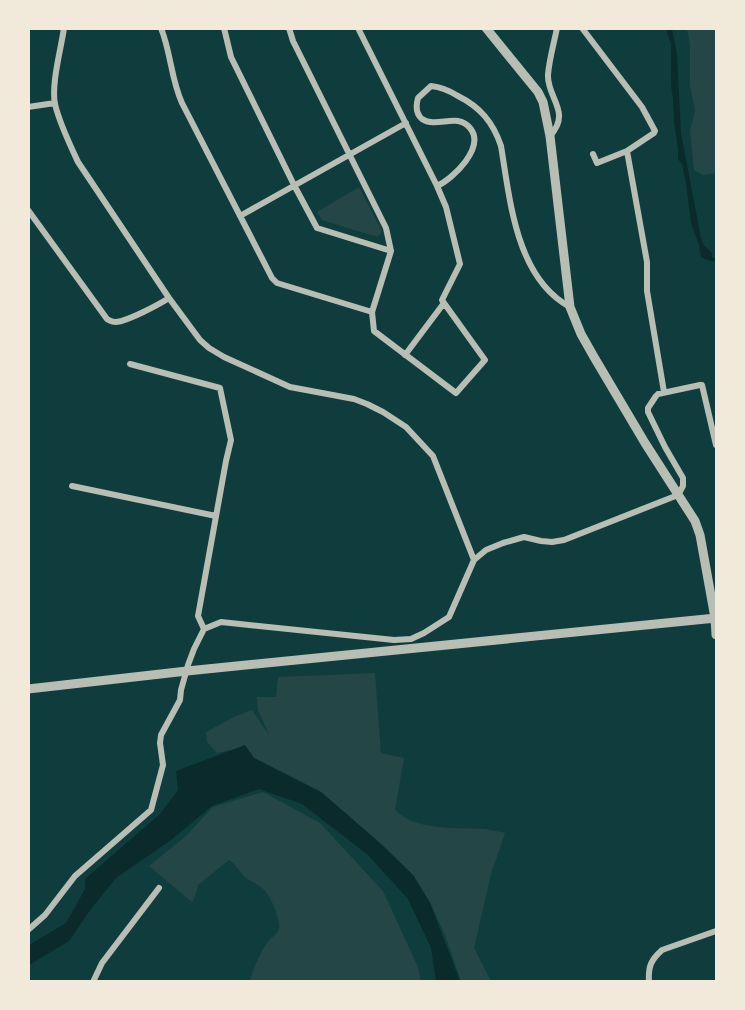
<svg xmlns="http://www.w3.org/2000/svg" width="745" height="1010" font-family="Overpass,sans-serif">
<rect width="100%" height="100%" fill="#0f3d3e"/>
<path fill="#244646" d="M 687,29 L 716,29 L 716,173 L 703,175 L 694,170 L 690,131 L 695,110 L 690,85 L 690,45 Z
M 359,187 L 381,229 L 381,233 L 377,237 L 322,220 L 317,212 Z
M 375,673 L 381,753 L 404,758 L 395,810 C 418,832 456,827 486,829 C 492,830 499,832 505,833 L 491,874 L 474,948 L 491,981 L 461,981 L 445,935 L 430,902 L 413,875 L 381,844 L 321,792 L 254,758 L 246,747 L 217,753 L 207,742 L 206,732 L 236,716 L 252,710 L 269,735 L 258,710 L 257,697 L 276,697 L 278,677 Z
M 263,792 L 320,823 L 383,891 L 417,965 L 421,981 L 250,981 C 254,968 259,954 267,943 C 270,938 277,935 279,929 C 281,919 271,897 264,890 C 259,884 251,882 245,877 C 238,871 237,865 229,860 L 198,885 L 195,897 L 192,902 L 149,866 L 186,836 L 213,807 Z"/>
<path fill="#0a2a2b" d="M 666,29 L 672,29 L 677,54 L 681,133 L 701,238 L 703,244 L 712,253 L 712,257 L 716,259 L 716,262 L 707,260 L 701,257 L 699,245 L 691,223 L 686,183 L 682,164 L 678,159 L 678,149 L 674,122 L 673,98 L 671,86 L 671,44 Z
M 245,745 L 254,758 L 321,792 L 381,844 L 413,875 L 430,903 L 460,981 L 436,981 L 431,948 L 408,899 L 368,855 L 302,804 L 259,789 L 212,806 L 171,840 L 116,878 L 91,909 L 69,941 L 29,965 L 29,945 L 66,923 L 85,889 L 85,879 L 160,814 L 178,790 L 176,771 Z"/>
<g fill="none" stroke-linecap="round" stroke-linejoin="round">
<path stroke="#b8beb3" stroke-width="6" d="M 64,28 C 61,49 51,84 55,104 C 59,122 70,145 78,162 L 169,298 L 200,340 L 209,348 L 224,357 L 290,387 L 354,399 L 367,404 L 383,412 L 406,427 L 433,456 L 474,560
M 161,28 C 171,53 171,79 182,103 L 272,278 L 277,283 L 372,312
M 224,28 L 231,57 L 294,185 L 317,228 L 391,251
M 289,28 L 293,41 L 386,228 L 391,251 L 372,312 L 374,331 L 456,393 L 485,360 L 444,303
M 358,28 L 437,186 C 453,179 486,147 470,128 C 457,112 437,129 422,119 C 415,113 416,105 418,98 L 431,86 C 441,87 450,91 458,96 C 480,107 493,122 501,146 C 510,200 516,278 570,307
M 582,28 L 642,107 L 655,131 L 654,133 L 627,151
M 28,107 L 55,103
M 550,136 C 572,112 547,98 548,75 C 549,60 554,43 557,28
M 593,154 L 597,163 L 627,151 L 647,262 L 647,291 L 664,392
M 28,210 L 107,319 C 111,321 111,322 116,322 C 128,321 158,305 169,298
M 240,216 L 406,123
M 405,355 L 444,303 L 442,300 L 460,264 L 446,207 L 437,186
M 130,364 L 220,388 L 231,440 L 226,461 L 198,616 L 204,629
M 72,486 L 216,516
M 28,930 L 45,915 L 75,876 L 151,810 L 163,765 L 160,743 L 161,735 L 180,700 L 181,690 L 188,665 L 194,649 L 204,629 L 221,622 L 394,640 L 411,639 L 424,633 L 449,617 L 474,560 L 486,550 L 503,543 L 524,537 L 541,541 L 552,542 L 564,540 L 678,495 L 683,486 L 683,478 L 665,447 L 648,412 L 648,408 L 656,396 L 658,394 L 700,385 L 702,385 L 716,445
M 93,982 L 102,963 L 159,888
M 649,982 C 648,966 651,960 662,950 L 716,931"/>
<path stroke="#b8beb3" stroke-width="9" d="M 486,28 L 538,92 L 543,102 L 550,136 L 570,307 L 581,334 L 594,357 L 645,443 L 695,521 L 700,535 L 715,618 L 716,635
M 28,689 L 187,671 L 716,618"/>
</g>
<rect width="745" height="1010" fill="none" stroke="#f1e9da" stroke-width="60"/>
</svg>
